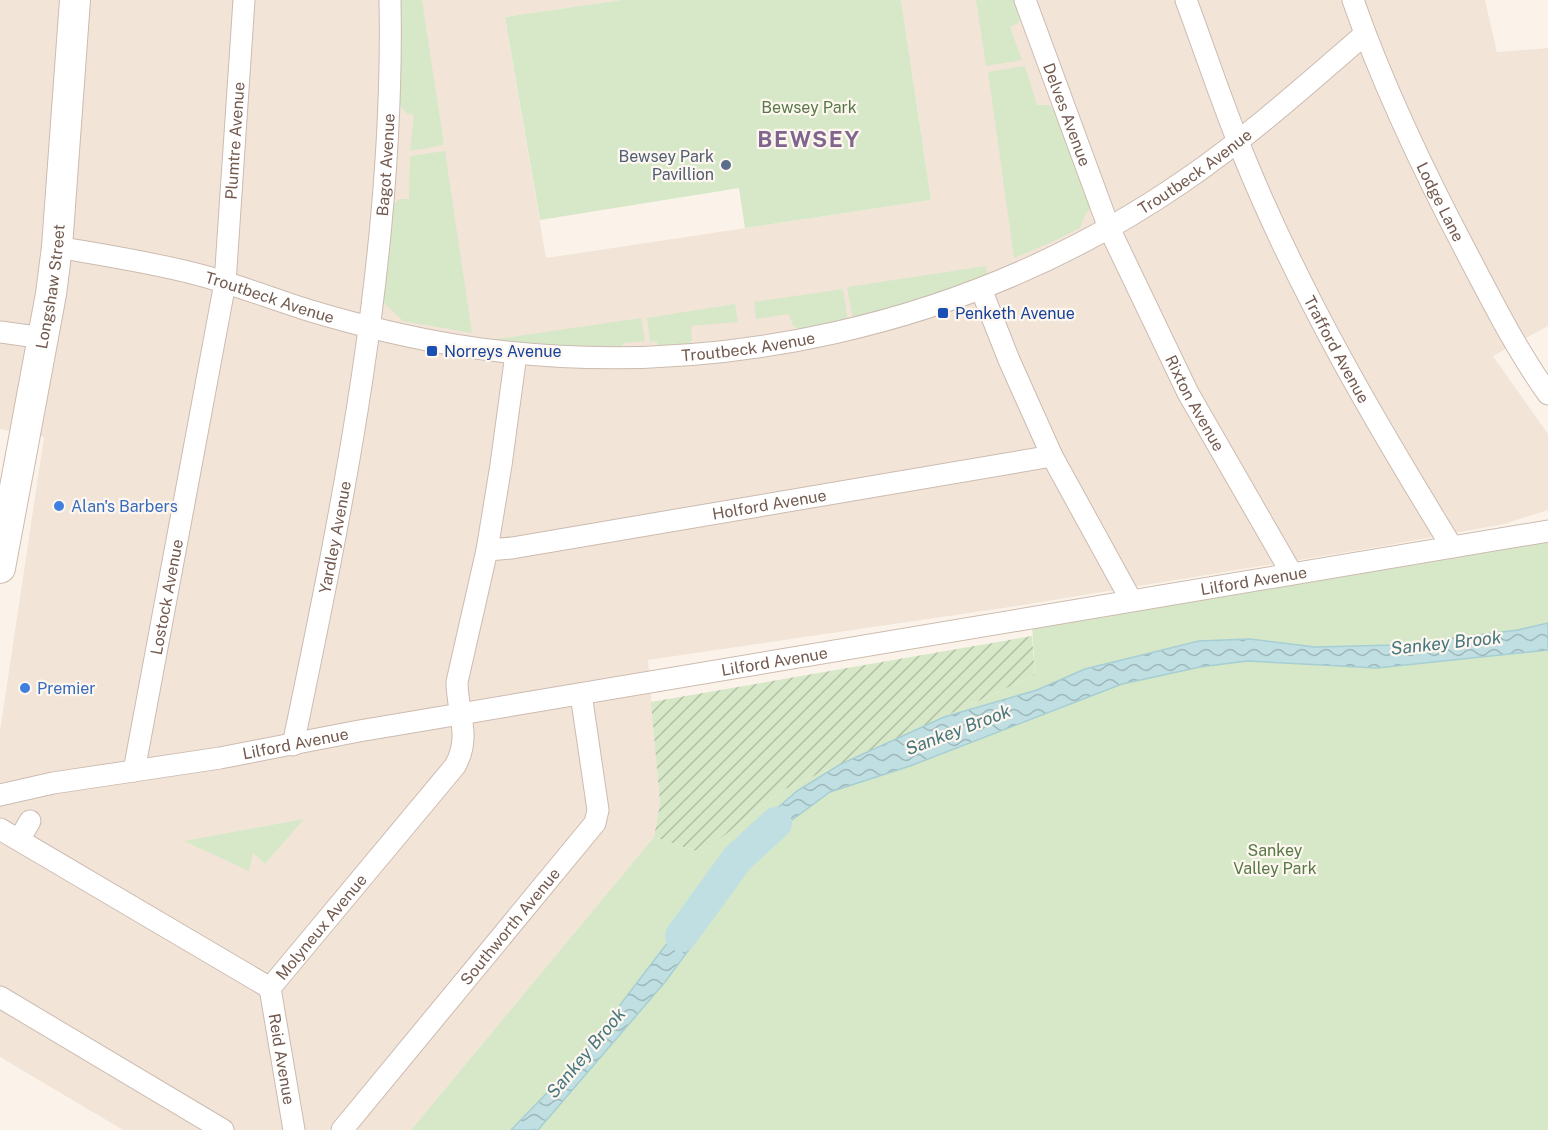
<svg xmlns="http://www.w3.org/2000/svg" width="1548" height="1130" font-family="'Public Sans',sans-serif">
<defs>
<pattern id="garden-furrows" width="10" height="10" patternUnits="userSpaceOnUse" patternTransform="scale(1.5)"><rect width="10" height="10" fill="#d6e8c8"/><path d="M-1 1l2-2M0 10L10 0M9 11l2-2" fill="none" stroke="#b2bfa5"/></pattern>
<pattern id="water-waves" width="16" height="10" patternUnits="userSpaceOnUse" patternTransform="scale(1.5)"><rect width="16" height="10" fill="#bfdfe3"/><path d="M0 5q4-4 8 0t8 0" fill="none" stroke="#a0b8ba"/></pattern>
</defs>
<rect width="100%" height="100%" fill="#fbf3e9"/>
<path fill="#f2e5d8" d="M 0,0 L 621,0 L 505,17 L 546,258 L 931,200 L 901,0 L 1485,0 L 1497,52 L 1548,48 L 1548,326 L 1493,356 L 1548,434 L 1548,510 L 1504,524 L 1384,546 L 1017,606 L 648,660 L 660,803 L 654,837 L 411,1130 L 123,1130 L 0,1057 L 0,731 L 44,437 L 0,429 Z"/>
<path fill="#d6e8c8" d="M 399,0 L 422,0 L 444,145 L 410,151 L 414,115 L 406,113 L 398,103 Z
M 621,0 L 901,0 L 931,200 L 745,228 L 739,188 L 540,220 L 505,17 Z
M 976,0 L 1019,0 L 1021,18 L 1017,24 L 1010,27 L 1022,60 L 986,66 Z
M 1025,66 L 1037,105 L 1049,105 L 1055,111 L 1094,204 L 1085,215 L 1080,228 L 1052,242 L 1014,258 L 988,72 Z
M 445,151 L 472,333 L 403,321 L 380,299 L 393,204 L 400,199 L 409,199 L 410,156 Z
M 986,266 L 987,276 L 900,308 L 853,320 L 847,287 Z
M 843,289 L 848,321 L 801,330 L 793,326 L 789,314 L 756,319 L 754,302 Z
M 735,304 L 738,322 L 691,326 L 692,340 L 689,344 L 658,348 L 657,341 L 650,342 L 647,318 Z
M 641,318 L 645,341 L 623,343 L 622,349 L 556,348 L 490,340 Z
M 1548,540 L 1548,1130 L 411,1130 L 654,837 L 702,853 L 781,791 L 1035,675 L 1032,625 Z
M 304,819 L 265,864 L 253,853 L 249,871 L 184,841 Z"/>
<path fill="url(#garden-furrows)" d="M 1032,636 L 1035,675 L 781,791 L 702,853 L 654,837 L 660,803 L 651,702 Z"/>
<path fill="url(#water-waves)" stroke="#a6ced4" stroke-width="1.5" d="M 1548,623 L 1548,650 L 1377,668 L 1247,661 L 1200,667 L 1122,684 L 910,766 L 830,792 L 792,820 L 760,853 L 665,982 L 538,1130 L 511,1130 L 575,1064 L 665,946 L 710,898 L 773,812 L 797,791 L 839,765 L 944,717 L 1037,690 L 1085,669 L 1199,641 L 1250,639 L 1315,647 L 1396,645 L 1518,630 Z"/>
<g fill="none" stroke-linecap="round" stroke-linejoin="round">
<path stroke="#bfdfe3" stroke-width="32" d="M 681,936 L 737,859 L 776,823"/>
<g stroke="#ccbbb0" stroke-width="23">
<g id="street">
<path id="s1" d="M 1025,0 L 1109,228 L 1188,393 L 1292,574"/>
<path id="s2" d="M 1186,0 C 1205,51 1222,103 1243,154 C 1299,292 1374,420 1452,547"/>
<path id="s3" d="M 1353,0 C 1384,89 1426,176 1470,259 C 1494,305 1518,352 1548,394"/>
<path id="s4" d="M 57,247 C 103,255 150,262 196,274 C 235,284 272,299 311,311 C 358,325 406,337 455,345 C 707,386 973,326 1184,181 C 1248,137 1306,85 1365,34"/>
<path d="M 981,289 L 1009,360 L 1052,456 L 1131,600"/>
<path d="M 0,332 L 44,338"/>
<path id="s5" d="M 487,550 L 512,548 L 1052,456"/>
<path id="s6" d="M 293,745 C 344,500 395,252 390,0"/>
<path id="s7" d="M 134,771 L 225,283 L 244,0"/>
<path id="s8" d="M 0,795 L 53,783 L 220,758 L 359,731 L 1548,531"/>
<path id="s9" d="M 0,829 L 270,988 L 455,766 C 472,736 457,713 457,682 L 487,550 L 501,465 L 516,354"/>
<path d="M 19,840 L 30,821"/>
<path id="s10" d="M 270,988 L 294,1130"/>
<path d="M 0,997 L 223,1130"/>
<path id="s11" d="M 342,1130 L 595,823 L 598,810 L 581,694"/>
</g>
</g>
<g stroke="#cebbae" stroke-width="32">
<g id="secondary">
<path id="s12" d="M 0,568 L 51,294 L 57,247 L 75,0"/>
</g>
</g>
<use href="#street" stroke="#fff" stroke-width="21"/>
<use href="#secondary" stroke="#fff" stroke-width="30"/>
</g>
<circle fill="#5c6f8a" stroke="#fef7ef" stroke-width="2" cx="726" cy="165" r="6"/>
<g fill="#1a4fb4" stroke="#fef7ef" stroke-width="2">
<rect x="937" y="307" width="12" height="12" rx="3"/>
<rect x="426" y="345" width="12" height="12" rx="3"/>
</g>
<g fill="#3f7fe0" stroke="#fef7ef" stroke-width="2">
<circle cx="59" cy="506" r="6"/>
<circle cx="25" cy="688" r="6"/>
</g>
<g text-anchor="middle" stroke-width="4.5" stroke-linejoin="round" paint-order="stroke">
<g font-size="16" fill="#577848" stroke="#fef7ef">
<text x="809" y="113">Bewsey Park</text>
<text x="1275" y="856">Sankey<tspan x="1275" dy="18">Valley Park</tspan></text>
</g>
<g font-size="16" fill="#735a4f" stroke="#fef7ef">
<text dy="6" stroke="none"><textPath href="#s1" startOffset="122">Delves Avenue</textPath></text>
<text dy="6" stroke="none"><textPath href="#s7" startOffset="639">Plumtre Avenue</textPath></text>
<text dy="6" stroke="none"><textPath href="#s6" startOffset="588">Bagot Avenue</textPath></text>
<text dy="6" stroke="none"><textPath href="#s4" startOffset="1190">Troutbeck Avenue</textPath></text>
<text dy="6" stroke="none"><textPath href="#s3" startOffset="220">Lodge Lane</textPath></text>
<text dy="6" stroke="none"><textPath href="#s12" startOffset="286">Longshaw Street</textPath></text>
<text dy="6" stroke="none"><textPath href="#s4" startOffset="219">Troutbeck Avenue</textPath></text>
<text dy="6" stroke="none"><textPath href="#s4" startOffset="705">Troutbeck Avenue</textPath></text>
<text dy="6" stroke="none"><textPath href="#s2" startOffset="381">Trafford Avenue</textPath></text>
<text dy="6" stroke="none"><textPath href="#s1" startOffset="438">Rixton Avenue</textPath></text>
<text dy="6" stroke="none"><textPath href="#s5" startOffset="286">Holford Avenue</textPath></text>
<text dy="6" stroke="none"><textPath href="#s6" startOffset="212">Yardley Avenue</textPath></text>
<text dy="6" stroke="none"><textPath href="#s8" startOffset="1272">Lilford Avenue</textPath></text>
<text dy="6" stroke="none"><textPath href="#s7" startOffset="177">Lostock Avenue</textPath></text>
<text dy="6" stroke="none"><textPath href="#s8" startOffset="786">Lilford Avenue</textPath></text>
<text dy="6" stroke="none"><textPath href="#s8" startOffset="300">Lilford Avenue</textPath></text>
<text dy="6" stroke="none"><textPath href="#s9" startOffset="393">Molyneux Avenue</textPath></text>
<text dy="6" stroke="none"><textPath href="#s11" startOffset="264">Southworth Avenue</textPath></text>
<text dy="6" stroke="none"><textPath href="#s10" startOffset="72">Reid Avenue</textPath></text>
</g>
<g font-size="16" fill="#4e5e75" stroke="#fef7ef" text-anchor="end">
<text x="714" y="162">Bewsey Park<tspan x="714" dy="18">Pavillion</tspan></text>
</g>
<g font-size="16" fill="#164399" stroke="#fef7ef" text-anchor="start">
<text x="955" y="319">Penketh Avenue</text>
<text x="444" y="357">Norreys Avenue</text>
</g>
<g font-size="16" fill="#366cbe" stroke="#fef7ef" text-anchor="start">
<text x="71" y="512">Alan's Barbers</text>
<text x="37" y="694">Premier</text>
</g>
<g font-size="18" font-style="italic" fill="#47777e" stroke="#fef7ef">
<text transform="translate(1446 643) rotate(-6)" y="6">Sankey Brook</text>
<text transform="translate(958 730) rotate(-21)" y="6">Sankey Brook</text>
<text transform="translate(586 1053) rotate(-50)" y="6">Sankey Brook</text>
</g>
<g font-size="22" font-weight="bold" letter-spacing="1.5" fill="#80668f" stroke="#fef7ef">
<text x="809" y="147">BEWSEY</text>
</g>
</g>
</svg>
